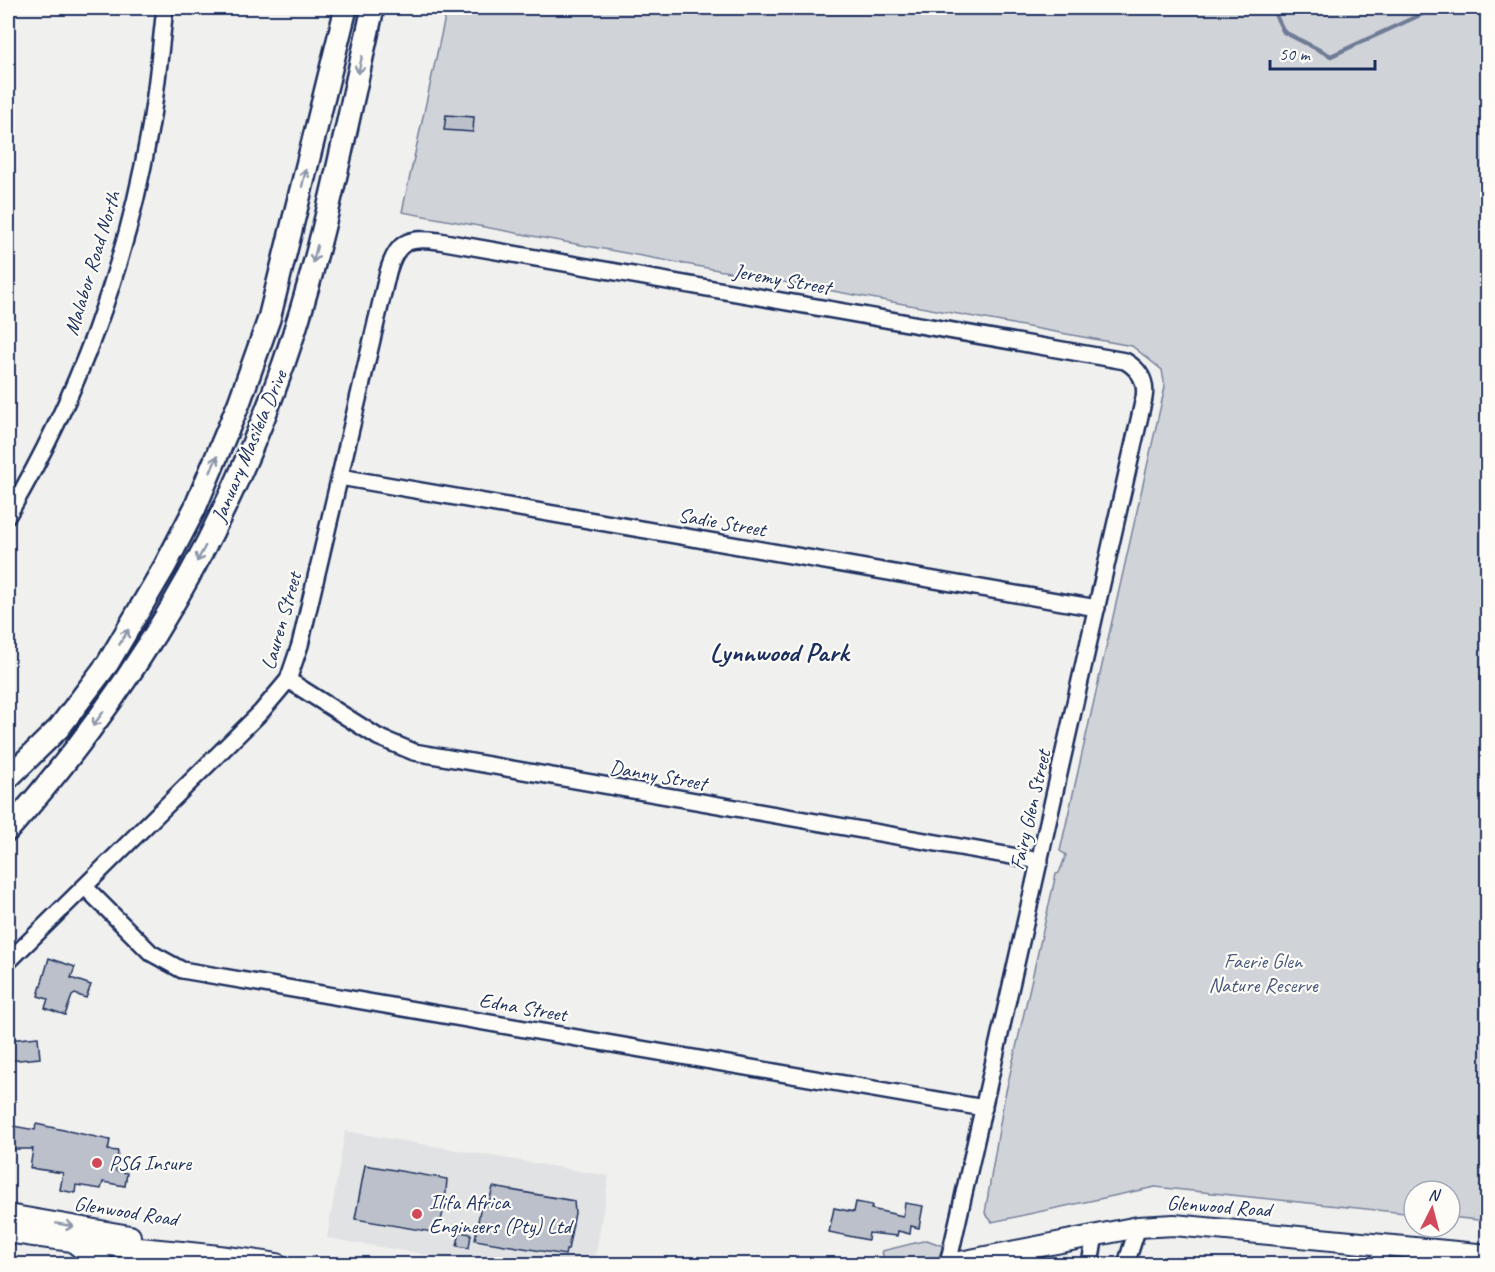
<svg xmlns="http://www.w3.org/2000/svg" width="1495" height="1272" font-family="Caveat,sans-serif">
<rect width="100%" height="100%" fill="#f0f0ee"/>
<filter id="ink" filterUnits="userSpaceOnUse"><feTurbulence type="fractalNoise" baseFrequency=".0167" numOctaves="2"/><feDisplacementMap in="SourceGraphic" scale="12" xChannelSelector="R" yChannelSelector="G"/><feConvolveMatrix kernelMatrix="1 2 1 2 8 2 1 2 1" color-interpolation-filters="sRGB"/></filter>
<g filter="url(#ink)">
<path fill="#e0e2e3" d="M 345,1131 L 609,1176 L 594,1264 L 483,1264 L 327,1238 Z"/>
<path fill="#d0d3d8" stroke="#76819b" stroke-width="1.5" d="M 447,8 L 1487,8 L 1487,1221 L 1450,1217 L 1450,1191 L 1414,1191 L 1414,1214 L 1155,1187 L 992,1222 L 985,1213 L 1004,1100 L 1056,874 L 1059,873 L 1066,855 L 1060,851 L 1165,387 L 1162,370 L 1132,346 L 402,212 Z
M 927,1240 L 943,1246 L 936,1264 L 885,1264 L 882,1251 Z"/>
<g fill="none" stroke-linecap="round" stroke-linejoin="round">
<path stroke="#6f7b97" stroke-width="4.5" d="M 1272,8 L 1284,32 L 1331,56 L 1435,8"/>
</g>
<path fill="#bbc0ca" stroke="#1b2f5e" stroke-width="1.5" d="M 446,115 L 474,117 L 473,132 L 444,130 Z
M 49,958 L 75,967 L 71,978 L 91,985 L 86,998 L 75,994 L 72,996 L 65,1015 L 45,1008 L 48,999 L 38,996 Z
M 38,1037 L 40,1058 L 8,1061 L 8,1040 Z
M 36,1124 L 110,1140 L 108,1150 L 118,1151 L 116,1171 L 127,1173 L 125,1186 L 103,1182 L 101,1189 L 76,1185 L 75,1193 L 60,1190 L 63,1173 L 30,1168 L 33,1149 L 13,1149 L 8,1140 L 8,1130 L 13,1126 L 35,1130 Z
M 365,1165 L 447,1179 L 445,1204 L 438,1233 L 355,1219 Z
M 493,1187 L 574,1201 L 575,1213 L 568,1250 L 566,1250 L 565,1255 L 475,1240 L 481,1204 L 488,1206 Z
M 856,1202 L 872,1205 L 871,1209 L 903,1216 L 905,1203 L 923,1206 L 919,1228 L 911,1226 L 910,1234 L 898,1231 L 897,1236 L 869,1233 L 868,1240 L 829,1232 L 834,1208 L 854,1212 Z
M 460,1232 L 471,1234 L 469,1248 L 457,1246 Z"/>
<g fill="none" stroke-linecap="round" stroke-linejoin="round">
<g stroke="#1b2f5e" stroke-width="20">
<path id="minor" d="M 340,477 L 1097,608
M 8,515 C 77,399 126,266 149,134 C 157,92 160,50 165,8
M 288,680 L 378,737 L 414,752 L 1040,861
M 85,887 L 151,953 L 182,970 L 984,1108
M 8,962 L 261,712 L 288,680 L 300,645 L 388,272 C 397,241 408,237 439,241 L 1125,361 C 1139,369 1147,381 1144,398 L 948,1264
M 1380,1244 L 1380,1264
M 1090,1264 L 1095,1235
M 1126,1264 L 1138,1227
M 1431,1264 L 1433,1249"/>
</g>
<g stroke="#1b2f5e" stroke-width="24">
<path id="tertiary" d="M 8,1215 L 130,1236
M 8,1232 C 97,1248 188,1249 277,1264
M 76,1244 L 103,1264
M 950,1264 L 1138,1227 L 1174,1225 L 1488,1255"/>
</g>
<g stroke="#1b2f5e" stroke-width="26">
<path id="secondary" d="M 8,778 L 59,728 L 108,663 L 165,566 L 195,508 L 239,403 L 269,319 L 346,8
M 8,830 C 130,694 224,536 284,363 C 324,248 346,126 373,8"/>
</g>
<use href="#minor" stroke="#fdfcf7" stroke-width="15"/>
<use href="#tertiary" stroke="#fdfcf7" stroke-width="20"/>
<use href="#secondary" stroke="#fdfcf7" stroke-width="21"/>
</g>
<defs><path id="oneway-shaft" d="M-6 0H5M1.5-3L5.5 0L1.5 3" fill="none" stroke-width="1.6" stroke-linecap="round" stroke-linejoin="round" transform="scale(1.5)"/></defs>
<g stroke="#8c96aa">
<use href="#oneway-shaft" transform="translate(360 65) rotate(103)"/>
<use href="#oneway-shaft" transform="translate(304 178) rotate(-77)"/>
<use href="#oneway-shaft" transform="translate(315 254) rotate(104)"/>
<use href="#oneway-shaft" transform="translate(214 464) rotate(-67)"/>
<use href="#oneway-shaft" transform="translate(201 554) rotate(118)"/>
<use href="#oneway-shaft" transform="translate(124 637) rotate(-59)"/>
<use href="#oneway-shaft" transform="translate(98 719) rotate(126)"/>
<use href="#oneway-shaft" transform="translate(65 1225) rotate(10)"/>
</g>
</g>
<g fill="#d1495b" stroke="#fdfcf7" stroke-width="2">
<circle cx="97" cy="1163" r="6"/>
<circle cx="417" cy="1214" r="6"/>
</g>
<g text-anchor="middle" stroke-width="4.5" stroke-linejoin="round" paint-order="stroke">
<g font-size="21" fill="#1b2f5e" stroke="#fdfcf7">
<text transform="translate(92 263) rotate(-73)" y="7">Malabor Road North</text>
<text transform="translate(782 279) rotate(10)" y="7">Jeremy Street</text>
<text transform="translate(249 446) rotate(-67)" y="7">January Masilela Drive</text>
<text transform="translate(722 522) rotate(10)" y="7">Sadie Street</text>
<text transform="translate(281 621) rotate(-74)" y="7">Lauren Street</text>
<text transform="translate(658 775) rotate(10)" y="7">Danny Street</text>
<text transform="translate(1030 810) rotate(-77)" y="7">Fairy Glen Street</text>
<text transform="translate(523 1007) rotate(10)" y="7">Edna Street</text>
<text transform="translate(1219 1206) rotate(4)" y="7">Glenwood Road</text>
<text transform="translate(126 1211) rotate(9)" y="7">Glenwood Road</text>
</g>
<g font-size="21" fill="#48587c" stroke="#fdfcf7">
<text x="1263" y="968">Faerie Glen<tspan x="1263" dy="24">Nature Reserve</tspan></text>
</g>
<g font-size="21" fill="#1b2f5e" stroke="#fdfcf7" text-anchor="start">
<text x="109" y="1170">PSG Insure</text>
<text x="429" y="1209">Ilifa Africa<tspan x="429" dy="24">Engineers (Pty) Ltd</tspan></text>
</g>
<g font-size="27" font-weight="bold" fill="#1b2f5e" stroke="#fdfcf7">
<text x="779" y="661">Lynnwood Park</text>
</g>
</g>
<rect width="1495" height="1272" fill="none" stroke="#fdfcf7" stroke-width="30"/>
<rect x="15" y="15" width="1465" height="1242" fill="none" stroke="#1b2f5e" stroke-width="2" filter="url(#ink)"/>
<g transform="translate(1432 1209) rotate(6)"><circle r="28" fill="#fdfcf7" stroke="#a3aaba" stroke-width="1.5"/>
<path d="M0-4.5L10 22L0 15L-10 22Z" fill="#d1495b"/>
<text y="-9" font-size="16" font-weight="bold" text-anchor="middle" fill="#1b2f5e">N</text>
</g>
<path d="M1270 60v9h105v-9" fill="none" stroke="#1b2f5e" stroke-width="3"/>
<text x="1279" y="60" font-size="18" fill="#1b2f5e" stroke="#fdfcf7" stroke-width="4.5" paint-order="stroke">50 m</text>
</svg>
